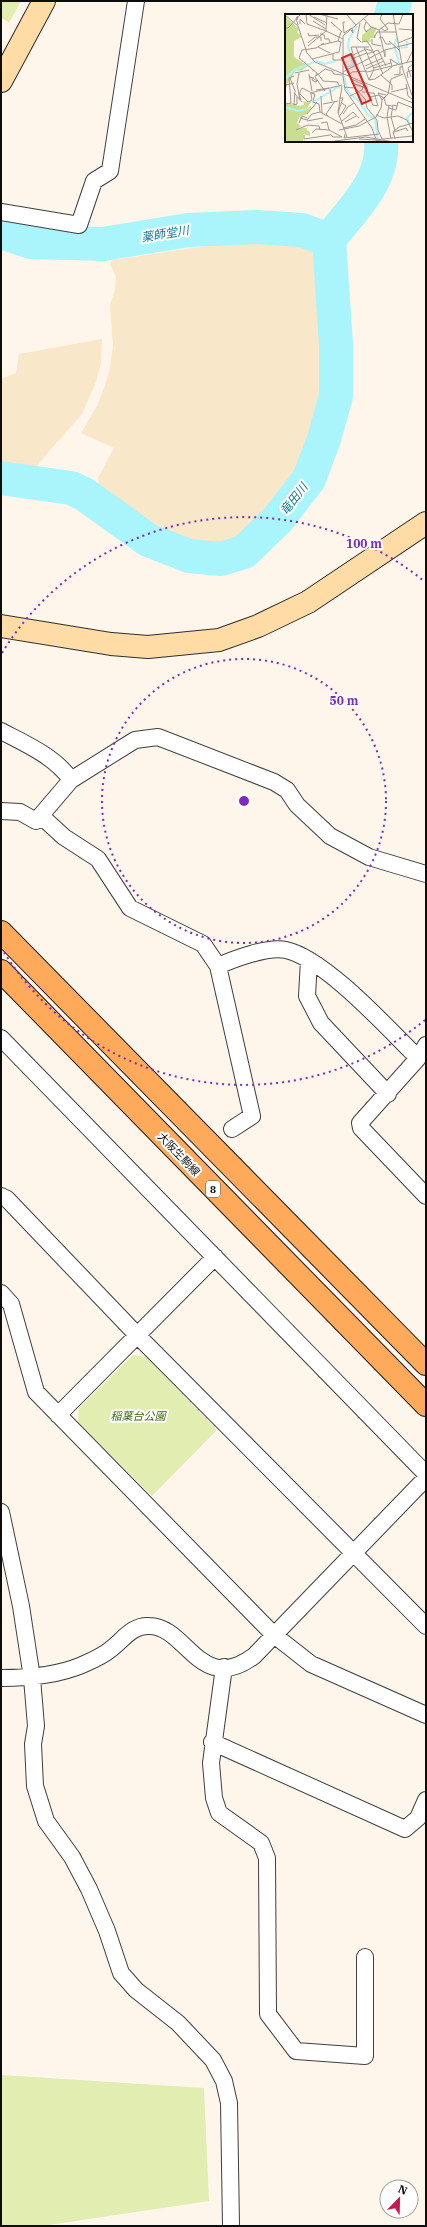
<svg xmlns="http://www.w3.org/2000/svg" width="427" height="2227" font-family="'IBM Plex Serif','Noto Sans JP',serif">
<rect width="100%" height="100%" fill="#fff6eb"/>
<path fill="#f8e7c8" d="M 234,242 L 273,242 L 302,246 L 313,252 L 326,361 L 322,402 L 306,453 L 274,504 L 240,535 L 217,548 L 194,547 L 166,539 L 120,510 L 99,484 L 98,478 L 114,448 L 81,433 L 98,404 L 109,373 L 113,347 L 110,304 L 115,290 L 116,276 L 110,264 L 113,260 Z
M 102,339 L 101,363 L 96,382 L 82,414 L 39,463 L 33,476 L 1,469 L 1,379 L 16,373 L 19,354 Z"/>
<path fill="#e1edb1" d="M 1,1 L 21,1 L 9,23 L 1,17 Z
M 133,1355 L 146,1357 L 217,1430 L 152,1496 L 78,1422 L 79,1408 Z
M 1,2075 L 204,2088 L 209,2201 L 42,2226 L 1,2226 Z"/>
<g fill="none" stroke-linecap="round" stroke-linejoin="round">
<path stroke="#aaf4fc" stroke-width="34" d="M 391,15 L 395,1
M 1,232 L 31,242 L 103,244 L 188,230 L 256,227 L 302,230 L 329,240
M 1,478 L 71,488 L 84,494 L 148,540 L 189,556 L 221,559 L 244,552 L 278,519 L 309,479 L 324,439 L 336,396 L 336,344 L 329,240 C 351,210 385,181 381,141"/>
<g stroke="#3f3f3f" stroke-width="18">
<path id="street" d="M 1,212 L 79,225 L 94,181 L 110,171 L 136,1
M 1,731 C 24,743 56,757 71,780
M 1,811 L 20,812 L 36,821 L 71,780 L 135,740 L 158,737 L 274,782 L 287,790 L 297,805 L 330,836 L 369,857 L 426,874
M 41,816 L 64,837 L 98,859 L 130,908 L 203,944 L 218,966 L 252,1116 L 232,1129
M 309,960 L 307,996 L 321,1023 L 388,1094
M 218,966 C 234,959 268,946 286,950 C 323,958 383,1023 411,1051 L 420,1056
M 1,1038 L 426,1474
M 426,1045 L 420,1056 L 360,1123 L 361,1128 L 426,1196
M 1,1196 L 7,1199 L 138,1336 L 426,1626
M 1,1293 L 11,1304 L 36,1392 L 274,1635 L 311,1664 L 426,1715
M 58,1415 L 215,1257
M 1,1512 L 21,1606 L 32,1678 L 36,1726 L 33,1744 L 35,1786 L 46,1821 L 72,1857 L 89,1889 L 107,1931 L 121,1973 L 136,1990 L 178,2023 L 213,2060 L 224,2081 L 229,2103 L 231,2226
M 224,1667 L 211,1763 L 214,1798 L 219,1813 L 261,1843 L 267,1858 L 268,2014 L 296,2051 L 365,2056 L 365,1957
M 1,1678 C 28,1678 56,1676 82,1665 C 91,1661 103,1656 111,1649 C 123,1640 132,1625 149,1626 C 187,1626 200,1696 254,1656 L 426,1478
M 212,1742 L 405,1829 L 418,1818 L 426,1800"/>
</g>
<g stroke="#2e2e2e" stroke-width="24">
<path id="secondary" d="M 1,81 L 44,1
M 1,626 L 111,644 L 148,647 L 219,640 L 258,626 L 308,602 L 426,523"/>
</g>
<g stroke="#1d1d1d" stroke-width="24">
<path id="primary" d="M 1,932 L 426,1364
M 1,971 L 426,1405"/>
</g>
<use href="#street" stroke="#fff" stroke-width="16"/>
<use href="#secondary" stroke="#ffdca6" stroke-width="22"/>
<use href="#primary" stroke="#ffaa5b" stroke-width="22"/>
</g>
<g fill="none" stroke="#7b2cbf" stroke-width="2" stroke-dasharray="2 4">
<circle cx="244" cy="801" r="142"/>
<path d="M425 1020A284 284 0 0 1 2 949M2 653A284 284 0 0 1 425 582"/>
</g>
<g text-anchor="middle" stroke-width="4" stroke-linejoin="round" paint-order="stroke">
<rect fill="#fff" stroke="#555" stroke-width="1" x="206" y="1181" width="14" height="16" rx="3"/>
<g font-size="10" font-weight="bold" fill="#0c0c0c">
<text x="213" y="1193">8</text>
</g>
<g font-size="11" fill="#0c0c0c" stroke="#fff">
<text transform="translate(179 1154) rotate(46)" y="4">大阪生駒線</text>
</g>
<g font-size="11" font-style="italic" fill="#3f6917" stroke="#fff">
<text x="138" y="1420">稲葉台公園</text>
</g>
<g font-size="12" font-style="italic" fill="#0b7c92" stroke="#fff">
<text transform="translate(165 234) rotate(-9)" y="4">薬師堂川</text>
<text transform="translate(294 499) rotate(-52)" y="4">竜田川</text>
</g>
</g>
<g transform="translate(285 14)">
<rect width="128" height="128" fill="#fff6eb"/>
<path d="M 0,2 L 14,15 L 12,18 L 17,23 L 9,27 L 9,43 L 23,52 L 17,56 L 10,57 L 2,71 L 0,70 ZM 87,14 L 91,13 L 92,14 L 89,20 L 91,24 L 85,24 L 86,28 L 77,27 L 77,21 ZM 27,86 L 21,96 L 26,92 L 26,94 L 21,101 L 15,102 L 12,109 L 16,112 L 14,114 L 22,114 L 23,112 L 22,116 L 25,118 L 25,122 L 18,120 L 18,128 L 0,128 L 0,90 L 8,89 L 13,92 L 19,91 L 18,87 L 23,88 Z" fill="#c9df8f"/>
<path fill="none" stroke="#aaf4fc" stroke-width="2" d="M 112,24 L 109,31 L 115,52M 116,34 L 122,33 L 122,27M 31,47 L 40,50 L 51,47M 59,54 L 68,51 L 63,33 L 64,25 L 72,12M 59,62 L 63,78 L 74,87 L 83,101 L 90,105 L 93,127M 0,65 L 9,56 L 29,48M 27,89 L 53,73 L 55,74M 0,93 L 13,97 L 21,95M 125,111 L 122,104 L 127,99"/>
<path fill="none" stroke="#9e9892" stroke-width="1" d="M 21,0 L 22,10 L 41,17M 23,0 L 40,11M 34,0 L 53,5M 42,0 L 41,17 L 58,25M 61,0 L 71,11M 84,0 L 58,22 L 58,62 L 60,76 L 87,114 L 92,128M 108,0 L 118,56 L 128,84M 0,1 L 13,12 L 22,39 L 30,48 L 128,89M 29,3 L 42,9M 79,5 L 86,13 L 94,16M 12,6 L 13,2 L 11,4 L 13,11M 28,7 L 41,15M 46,8 L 57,18M 81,8 L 79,14 L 81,18 L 87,13M 75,9 L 72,24 L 76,28M 15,10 L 15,5 L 20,10M 0,14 L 3,14 L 16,0M 96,14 L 100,17 L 103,15 L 95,5 L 97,0M 114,15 L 128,16M 23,19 L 24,22 L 34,21M 59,19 L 67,14 L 68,19 L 66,16M 59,19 L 58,8 L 60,8M 35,20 L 39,21 L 40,25 L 44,25 L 45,29M 89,24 L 92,18 L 111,18M 94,24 L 97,23 L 101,30 L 106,30M 87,25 L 87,30 L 96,32M 104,27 L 114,36M 77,28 L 82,27 L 86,33 L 98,60M 23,29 L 30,23 L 36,23 L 36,27M 39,29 L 31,34 L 17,36 L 14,44 L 33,60 L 38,67 L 52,68 L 55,72M 113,29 L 128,23M 36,31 L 53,27 L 56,18M 23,32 L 41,17M 33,33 L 45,39M 71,33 L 84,66M 79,33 L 89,55 L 84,66M 100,36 L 100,43 L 94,16 L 103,9 L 114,10 L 118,0M 48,39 L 48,46 L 58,46M 82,40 L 93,36 L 101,52M 68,41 L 81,35 L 87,37M 69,44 L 82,39M 27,45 L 54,38 L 56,28 L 53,27M 122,48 L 128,36M 71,50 L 66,33 L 84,33M 80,52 L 98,44M 88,54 L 106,49M 81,55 L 99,47M 58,58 L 100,36 L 128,29M 82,58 L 128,47M 10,59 L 24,56M 14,59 L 12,70 L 15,86M 32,59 L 30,63 L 40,77M 24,60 L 27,77M 64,61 L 67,58 L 82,57M 96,61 L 107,71 L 107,76M 109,61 L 115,60 L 115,53 L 117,53M 31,62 L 40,55 L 47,57 L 49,60 L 57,61M 25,63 L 28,64 L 29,65 L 32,67 L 31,68 L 27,66 L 28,64 L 29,64M 126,63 L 123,54 L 128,50M 5,64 L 10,77 L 9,91 L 12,90 L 12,83M 123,64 L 122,58 L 128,56M 84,66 L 90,65 L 107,53 L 105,45 L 113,50M 67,69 L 66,65 L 82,72 L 82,78 L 77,78M 67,69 L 82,75M 67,69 L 82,74M 121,70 L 123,82 L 127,85M 57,72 L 53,98 L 62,123M 59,73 L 70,74 L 80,85 L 82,94 L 92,106 L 93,116 L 97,125 L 128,122M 0,75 L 1,71 L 9,69M 45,75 L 47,87M 31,76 L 44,74M 106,78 L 123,74M 9,79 L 17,88M 84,79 L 89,79 L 93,92 L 88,91 L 86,87M 15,80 L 23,88 L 27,86 L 26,80M 36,82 L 37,99M 65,82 L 77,76 L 79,70M 85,83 L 94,81 L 99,84 L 101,91 L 108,92M 16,86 L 14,80 L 17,74 L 25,78M 97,86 L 93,79 L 101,81M 0,90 L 6,89 L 4,64 L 9,62M 38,90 L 53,87M 104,91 L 102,103 L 106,125M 104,94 L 111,96 L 113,88 L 128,94M 53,99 L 58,84 L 54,84M 22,100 L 32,88M 58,100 L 63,93 L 69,89M 91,101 L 99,104 L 113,102 L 122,106 L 128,118M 43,102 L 41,100 L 50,87M 54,103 L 61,92 L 57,89M 15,104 L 22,106 L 27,100 L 35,98M 22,107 L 38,104M 57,107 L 68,98 L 74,104M 60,108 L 71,102M 14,109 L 17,102 L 22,104M 36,109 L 42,108 L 44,116 L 57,123M 57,110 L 35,98 L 34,90 L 28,88 L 30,80 L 25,79 L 57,71M 58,114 L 71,111 L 80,105M 11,116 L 23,111 L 34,112 L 35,116M 54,116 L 74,112 L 91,103 L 96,94 L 97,86 L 103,80 L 106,65 L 118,60M 110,117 L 106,103 L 108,91 L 112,92M 109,118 L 121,114 L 123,117M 27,119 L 31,115 L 45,116M 45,120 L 48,123 L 57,123M 60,120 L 59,124 L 94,120M 19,121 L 19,125 L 45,121M 74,125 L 91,126M 110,125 L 108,118 L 114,113 L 128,109M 91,126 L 104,128M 50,127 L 81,123 L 109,128"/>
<path fill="#d62828" fill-opacity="0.15" stroke="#d62828" stroke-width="2" d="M 66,40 L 86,86 L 77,90 L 57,44 Z"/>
<rect width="128" height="128" fill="none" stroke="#0c0c0c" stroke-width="2"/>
</g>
<circle cx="244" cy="801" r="6" fill="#7b2cbf" stroke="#fff" stroke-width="2"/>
<g font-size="12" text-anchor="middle" font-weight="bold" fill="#7b2cbf" stroke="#fff" stroke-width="4" stroke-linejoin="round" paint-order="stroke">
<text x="364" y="548">100 m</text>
<text x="344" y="705">50 m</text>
</g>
<rect width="427" height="2227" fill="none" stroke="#0c0c0c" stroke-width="4"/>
<g transform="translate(399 2199) rotate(23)"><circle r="19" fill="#ffffff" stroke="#9e9e9e"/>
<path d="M0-3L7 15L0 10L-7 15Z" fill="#c81751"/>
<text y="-6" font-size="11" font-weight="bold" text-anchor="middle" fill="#0c0c0c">N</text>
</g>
</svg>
